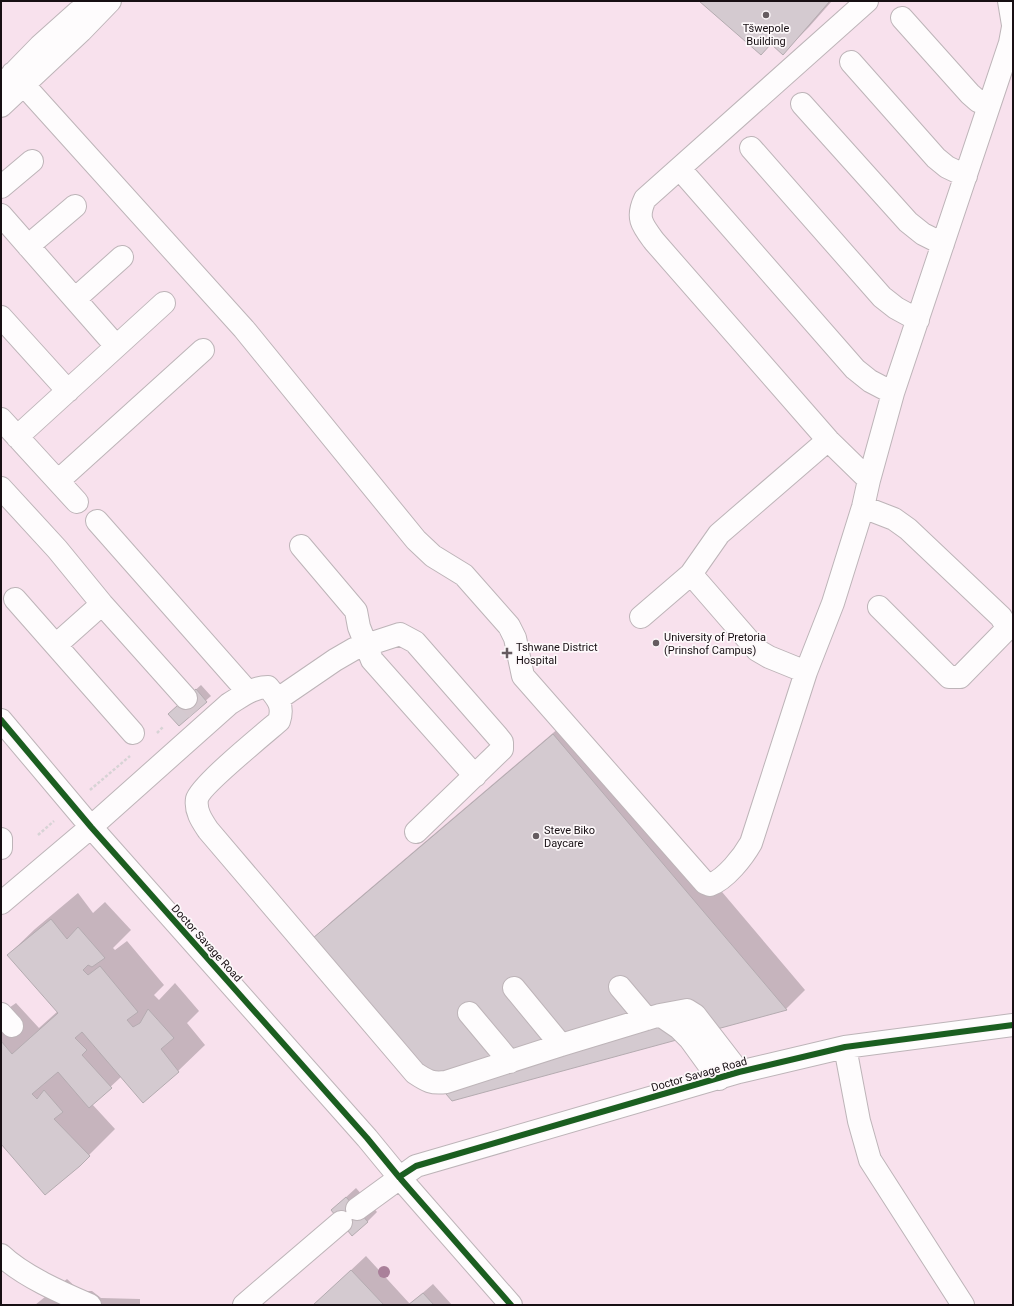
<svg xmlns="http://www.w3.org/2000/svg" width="1014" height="1306" font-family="Roboto,sans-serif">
<rect width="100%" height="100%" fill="#f6eaf0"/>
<path fill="#f8e1ed" d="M 1,1 L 1013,1 L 1013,1305 L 1,1305 Z"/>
<path fill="#0003" d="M 701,1 L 832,1 L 809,27 L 783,53 L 772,43 L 761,54 Z
M 201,685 L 211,696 L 179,724 L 174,709 Z
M 573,716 L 805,990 L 786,1009 L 453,1100 L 314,938 L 333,920 Z
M 78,893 L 93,913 L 105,902 L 131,930 L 113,948 L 115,950 L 127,941 L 164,985 L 154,995 L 159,1000 L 175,983 L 199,1011 L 187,1023 L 205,1045 L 178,1071 L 121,1077 L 92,1104 L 115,1129 L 79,1165 L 1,1142 L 1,1004 L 6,1010 L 16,1003 L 39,1028 L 58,1011 L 8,955 L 35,929 Z
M 356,1188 L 377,1212 L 367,1222 L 332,1210 Z
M 366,1256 L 410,1304 L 433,1284 L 452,1305 L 314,1305 Z
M 67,1279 L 80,1291 L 92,1291 L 101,1298 L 140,1299 L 140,1305 L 35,1305 Z"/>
<path fill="#d4cad0" stroke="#b4abb0" d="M 699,1 L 830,1 L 783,55 L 771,44 L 761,55 Z
M 196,689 L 207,702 L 179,726 L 168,714 Z
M 553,734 L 787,1010 L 452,1101 L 313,938 Z
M 51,919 L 67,939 L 78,927 L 105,958 L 92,967 L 88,965 L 83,970 L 88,975 L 100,966 L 138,1012 L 127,1020 L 133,1027 L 140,1023 L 148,1009 L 174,1038 L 161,1049 L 179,1072 L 143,1103 L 82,1032 L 75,1038 L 87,1050 L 82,1055 L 112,1088 L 89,1108 L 58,1072 L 32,1094 L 37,1099 L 44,1090 L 63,1112 L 54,1119 L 90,1156 L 80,1166 L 45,1195 L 1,1144 L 1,1041 L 12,1054 L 58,1013 L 7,955 Z
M 346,1197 L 368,1222 L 352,1236 L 331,1210 Z
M 351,1270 L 384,1305 L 313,1305 Z
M 423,1293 L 434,1305 L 408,1305 Z"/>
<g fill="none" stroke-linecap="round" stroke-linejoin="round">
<path stroke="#d5c9cf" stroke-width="22" stroke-dasharray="22 11" stroke-linecap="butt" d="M 186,698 L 197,710"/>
<g stroke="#bdb4b8" stroke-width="24">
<path id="minor" d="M 867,1 L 645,199 C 636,218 642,225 654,241 L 828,440 L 869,480
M 1009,1 L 1013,25
M 902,18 L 970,94 L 978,101 L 989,106
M 851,62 L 936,158 L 947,167 L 966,176
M 13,73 L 244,329 L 416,540 L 433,556 L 464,575 L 509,626 L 515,638 L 523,676 L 705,883 L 710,885 C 726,879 743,857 751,843 L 806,672 L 833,603 L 863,507 L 869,480 L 893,393 L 1010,43 L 1013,27
M 3,84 L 40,46 L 78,12 L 95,1
M 802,104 L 908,222 L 923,234 L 943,244
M 1,106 L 81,31 L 110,1
M 751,148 L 882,297 L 896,308 L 918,320
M 680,169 L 855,369 L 870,381 L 893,393
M 1,187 L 32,161
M 1,215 L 116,346
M 28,246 L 75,206
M 75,299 L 122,257
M 1,317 L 68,391
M 1,419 L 77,502
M 17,437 L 164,303
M 58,481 L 203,350
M 1,488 L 57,549 L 102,604 L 186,698
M 863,507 L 894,519 L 908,529 L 1001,617 L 1005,624 L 1006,630 L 960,677 L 949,677 L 879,607
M 97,521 L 248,692
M 301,546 L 356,611 L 359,627 L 372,660 L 475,776
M 691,574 L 757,650 L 769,657 L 806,672
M 15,599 L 133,733
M 641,617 L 691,574 L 719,534 L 828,440
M 56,645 L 102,604
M 278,699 L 335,660 L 354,649 L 400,634 L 415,642 L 498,737 L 502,742 L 502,749 L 416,832
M 1,720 L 91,827 L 367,1138 L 399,1177 L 511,1305
M 1,839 L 1,848
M 1,903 L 91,827 L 229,704 C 242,696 253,687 268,687 C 278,699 284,706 279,721 C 265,733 200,786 197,799 C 195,811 202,821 208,830 L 415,1073 C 427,1081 432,1084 446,1082 L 561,1045 L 660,1015 L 687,1010 L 695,1015 L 739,1072
M 620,987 L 647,1019
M 514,988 L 561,1045
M 469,1013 L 510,1062
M 1,1014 L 12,1026
M 660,1015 L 679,1028 L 690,1039 L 719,1079
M 845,1047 L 859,1121 L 870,1160 L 963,1305
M 357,1209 L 416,1166 L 739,1072 L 845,1047 L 1013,1025
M 1,1255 C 23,1276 62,1293 90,1305
M 244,1305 L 341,1222"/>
</g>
<path stroke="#d7d3d5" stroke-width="2.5" stroke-dasharray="3 2" stroke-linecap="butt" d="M 157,733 L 163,727
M 90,790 L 130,756
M 38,835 L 54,821"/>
<use href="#minor" stroke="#fefcfd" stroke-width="22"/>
<g stroke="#fdf8fa" stroke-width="8">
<path id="cycleway" d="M 1,720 L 91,827 L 367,1138 L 399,1177 L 511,1305
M 399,1177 L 416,1166 L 739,1072 L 845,1047 L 1013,1025"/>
</g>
<use href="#cycleway" stroke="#1b5e20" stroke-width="6"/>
</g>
<circle fill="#aa809a" cx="384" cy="1272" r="6"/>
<g fill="#655c60" stroke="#fdf8fa" stroke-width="1.5">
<circle cx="766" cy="15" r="4"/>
<circle cx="656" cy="643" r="4"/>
<path d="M505 647h4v4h4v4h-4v4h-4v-4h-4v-4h4z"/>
<circle cx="536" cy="836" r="4"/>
</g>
<g text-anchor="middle" stroke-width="3.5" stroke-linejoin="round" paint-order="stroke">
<g font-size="11" fill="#170f13" stroke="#fdf8fa" text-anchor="start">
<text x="766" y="32" text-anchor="middle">Tšwepole<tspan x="766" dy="13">Building</tspan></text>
<text x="664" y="641">University of Pretoria<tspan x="664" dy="13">(Prinshof Campus)</tspan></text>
<text x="516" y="651">Tshwane District<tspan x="516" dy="13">Hospital</tspan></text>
<text x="544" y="834">Steve Biko<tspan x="544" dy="13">Daycare</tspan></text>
</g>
<g font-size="11" fill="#170f13" stroke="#fdf8fa">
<text transform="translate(207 943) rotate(48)" y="4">Doctor Savage Road</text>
<text transform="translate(699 1074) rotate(-16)" y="4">Doctor Savage Road</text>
</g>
</g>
<rect width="1014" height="1306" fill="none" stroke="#170f13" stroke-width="4"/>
</svg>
